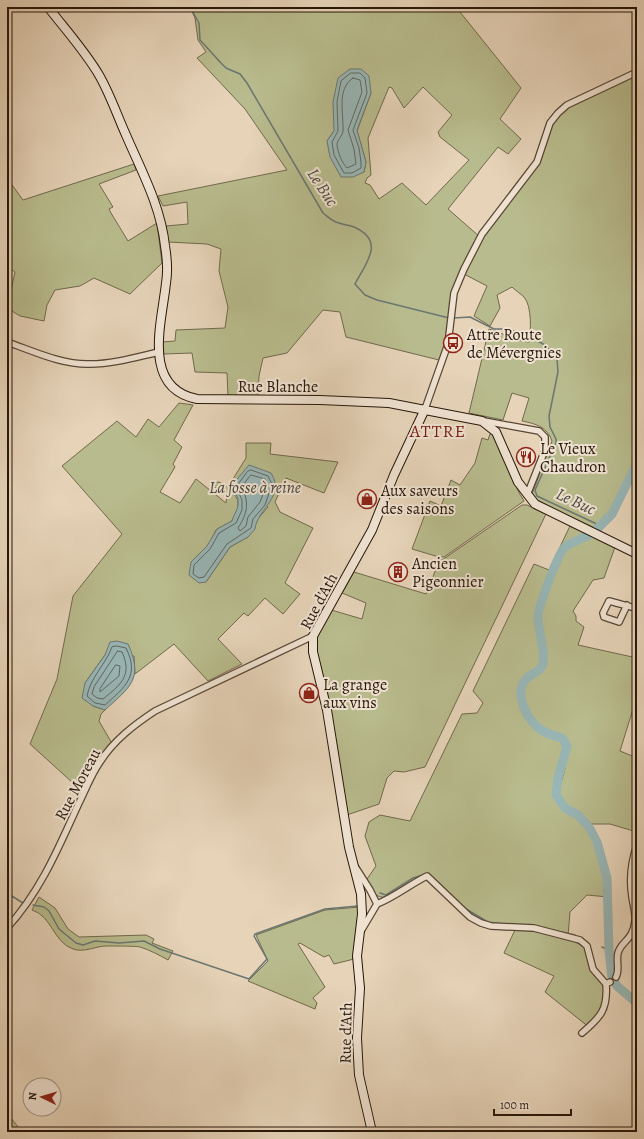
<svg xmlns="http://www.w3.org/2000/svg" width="644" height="1139" font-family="Alegreya,serif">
<rect width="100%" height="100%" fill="#e6d3b8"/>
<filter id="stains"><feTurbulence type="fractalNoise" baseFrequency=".005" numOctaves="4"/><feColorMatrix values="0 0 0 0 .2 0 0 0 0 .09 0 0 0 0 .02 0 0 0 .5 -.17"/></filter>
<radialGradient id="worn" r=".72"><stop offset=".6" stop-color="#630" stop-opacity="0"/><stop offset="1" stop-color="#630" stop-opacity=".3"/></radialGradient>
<path fill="#b8bb8d" stroke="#70694b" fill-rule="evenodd" d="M 190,7 L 456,7 L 521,88 L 500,119 L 521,139 L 508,154 L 498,147 L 448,209 L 480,237 L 530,174 L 549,125 L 567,105 L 637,72 L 637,463 L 612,514 L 597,529 L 539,503 L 533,497 L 532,494 L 552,441 C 547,427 537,424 522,421 L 529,398 L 512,393 L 503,420 L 469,413 L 489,329 C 503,333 515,341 529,342 C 531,331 532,306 524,297 C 521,294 516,291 512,287 L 497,295 L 500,308 L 490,326 L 474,316 L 487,286 L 462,273 L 457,286 L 443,361 L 346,337 L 340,312 L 323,310 L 287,353 L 263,358 L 259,376 L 258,396 L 228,396 L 227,373 L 195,372 L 192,353 L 164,354 L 162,342 L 175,341 L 176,330 L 225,328 L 228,307 L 219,271 L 221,249 L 207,244 L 168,242 L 166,226 L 188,224 L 187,202 L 163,206 L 158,196 L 287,170 L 245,109 L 197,58 L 206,52 L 198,40 L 195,18 ZM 389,87 L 392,88 L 404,108 L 423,87 L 452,115 L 438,132 L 440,137 L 469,160 L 426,205 L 402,183 L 379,199 L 370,185 L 365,183 L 367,178 L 371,175 L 368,138 ZM 371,93 L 357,131 L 366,162 L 364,172 L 327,141 L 334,131 Z
M 134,164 L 136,170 L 99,184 L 113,207 L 109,209 L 111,213 L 128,241 L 157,223 L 162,263 L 130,294 L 94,278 L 80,286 L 55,290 L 47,305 L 44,321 L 20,316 L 7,308 L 15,272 L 7,266 L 7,178 L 23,200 Z
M 179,403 L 193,405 L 174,440 L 182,447 L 173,464 L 175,467 L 160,492 L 180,503 L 196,479 L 226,503 L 227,494 L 214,487 L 213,483 L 219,482 L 228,487 L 246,458 L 246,443 L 271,443 L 270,454 L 338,462 L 324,493 L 286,478 L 275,502 L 280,512 L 313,528 L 285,583 L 300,594 L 283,614 L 265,598 L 248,616 L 244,613 L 218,639 L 242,664 L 208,681 L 174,644 L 135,674 L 134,656 L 105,655 L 85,683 L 93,706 L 105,710 L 101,714 L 99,721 L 113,745 L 84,793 L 30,744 L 57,679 L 73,596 L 122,534 L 62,466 L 117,421 L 136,437 L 148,419 L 159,427 ZM 232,491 L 268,507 L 256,521 L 248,537 L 230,547 L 206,582 L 191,562 L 208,546 L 216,530 L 232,521 L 238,509 L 238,500 Z
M 493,433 C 507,454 510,480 524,501 L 444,557 L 439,557 L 412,549 L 430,501 L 441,506 L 451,480 L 460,485 L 475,463 L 482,438 L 488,440 L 490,434 Z
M 522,505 L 527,505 L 546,514 L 425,767 L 404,772 L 394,771 L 387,778 L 379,804 L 344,816 L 316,666 L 314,633 L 328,609 L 362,619 L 366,603 L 342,593 L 354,572 L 426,594 L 440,559 L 442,560 Z
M 570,526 L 615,547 L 604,578 L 593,580 L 573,611 L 576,616 L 576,621 L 584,627 L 578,645 L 637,658 L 637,696 L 620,751 L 637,758 L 637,832 L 610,824 L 592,824 L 565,806 L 558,794 L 565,768 L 558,778 L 556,795 C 559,799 562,804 565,808 C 572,814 580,818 587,825 C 602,841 607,876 608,897 L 587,895 L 570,912 L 568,936 L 548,931 L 481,923 L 428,874 C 412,878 387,908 374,893 C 371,889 369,883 367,879 L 376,866 L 365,836 L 369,822 L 380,815 L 410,821 L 462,714 L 477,713 L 483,703 L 473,691 L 534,564 L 549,570 Z
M 39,897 L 55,908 L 68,929 L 79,937 L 146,935 L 154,939 L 152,943 L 173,951 L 168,960 C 159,955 150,950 140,947 C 138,946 110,946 106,946 C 96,946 84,953 73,949 C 53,942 52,916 32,910 Z
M 359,907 L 354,959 L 334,964 L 329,955 L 324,957 L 300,943 L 298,944 L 325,987 L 313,998 L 317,1003 L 315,1009 L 248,981 L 268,961 L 256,935 L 325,910 Z
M 515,930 C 531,930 574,936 585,949 C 587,952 587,957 588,961 C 590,973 596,978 605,986 L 606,1008 L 592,1027 L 590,1028 L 545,992 L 554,976 L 504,953 Z
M 7,1113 L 22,1132 L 8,1132 L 7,1130 Z"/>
<path fill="#98b6b6" stroke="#6b7671" d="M 350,69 L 361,69 L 369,76 L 371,93 L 357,130 L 366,162 L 364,172 L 353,177 L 341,177 L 330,157 L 327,141 L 334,131 L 333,102 L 338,78 Z
M 249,465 L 271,473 C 286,497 257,509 255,529 L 248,537 L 230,547 L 206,582 L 199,583 L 189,575 L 191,562 L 207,546 L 217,529 L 232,521 C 234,513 239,510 238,500 C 238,494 231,492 232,485 Z
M 117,641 L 128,644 C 144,679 130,687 105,710 L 93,706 L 82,698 L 85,683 L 105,655 L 110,642 Z"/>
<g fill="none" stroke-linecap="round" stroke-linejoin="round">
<path stroke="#606660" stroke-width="1" d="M 351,73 L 360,73 L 365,78 L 367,93 L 353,130 L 359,148 L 361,162 L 361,168 L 352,173 L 344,173 L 334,155 L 332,142 L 338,131 L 337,102 L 341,81 Z
M 353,78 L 360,80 L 362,92 L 348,130 L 354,149 L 356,164 L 347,168 C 342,163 338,153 337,145 C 337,140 342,137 343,131 C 344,114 336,89 353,78 Z
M 251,470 L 268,476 L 272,484 L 265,505 L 253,519 L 251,528 L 227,544 L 204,577 L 199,578 L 193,574 L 194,565 L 210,549 L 219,533 L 236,523 L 242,510 L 242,500 L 236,487 L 247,472 Z
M 251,475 L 265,479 L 267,484 L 260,502 L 248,517 L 246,526 L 240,531 L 238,528 C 248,513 249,502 242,487 Z
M 117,646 L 126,648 C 140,676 125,687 105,705 L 95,703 L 87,696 C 90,678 106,664 112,647 Z
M 118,651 L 122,652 C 133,676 120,685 103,699 L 97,698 L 92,694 L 94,687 Z
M 116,665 L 120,666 L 119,676 L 100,692 L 100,689 Z"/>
<path stroke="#6b7671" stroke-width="1.5" d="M 190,7 L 199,23 L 200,40 L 221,63 L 226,68 L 240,74 L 247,83 L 323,213 C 328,217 333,222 339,223 C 344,225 350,225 354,227 C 386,241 366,263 355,284 L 365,295 L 377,300 L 449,318
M 454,318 L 470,317 L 494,329 L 508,329 L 528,336 L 545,345 L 557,359 L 558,372 L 549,416 L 550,427 L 556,439 L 556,443 L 535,490 L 537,496 L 601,526
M 7,893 L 23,903
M 380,893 L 386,895 L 413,878 L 426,874
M 33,905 L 44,907 L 49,911 L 59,929 L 76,943 L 83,945 L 95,941 L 119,943 L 144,941 L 160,949 L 249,979 L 267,959 L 254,936 L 255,934 L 325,909 L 358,906
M 466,909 L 488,922 L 503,924
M 534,926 L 575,935
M 602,947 L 609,950"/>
<path stroke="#98b6b6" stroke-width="9" d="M 598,528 L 612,514 L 637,463
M 595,531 C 587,538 575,540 566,546 C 558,552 539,606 538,616 C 538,631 545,647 543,662 C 542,672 533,672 527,678 C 513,692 526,716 537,727 C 544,733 554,736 562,738 L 567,746 L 558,778 L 556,795 L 565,808 L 578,815 L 589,827 L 597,842 L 607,878 L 609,950 L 612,978 L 618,987 L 637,1003"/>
<g stroke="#574635" stroke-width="8">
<path id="street" d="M 7,342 C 33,351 62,365 90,364 C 113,364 137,357 159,352
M 425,409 L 448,344 L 454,293 L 464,269 L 482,234 L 537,162 L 550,123 L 558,113 L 567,105 L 637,72
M 484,421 L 539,431 L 545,437 L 545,450 L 527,495
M 627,605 L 619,622 L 604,617 L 603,613 L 609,601 C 618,603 628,607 637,608
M 356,868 L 370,890 L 377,904
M 377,904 C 395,897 409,885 427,876 L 470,917 L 481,923 L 491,926 L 534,928 L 580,940 L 587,946 L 593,969 L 606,984 L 610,982
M 7,928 C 40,892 58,849 78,805 C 85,791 91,775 100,762 C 114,740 134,725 155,711 L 313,636
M 361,931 L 377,904
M 616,977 C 620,970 616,961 618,953 C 621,941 633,941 635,921 C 636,913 633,905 632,897 C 629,878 631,862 637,845
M 582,1033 C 601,1017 608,1009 606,984"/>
</g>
<g stroke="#271709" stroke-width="10">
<path id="secondary" d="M 48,7 C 65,29 85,51 99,75 C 110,94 117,115 126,135 C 142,172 161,207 165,246 C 167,258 168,271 166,283 C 162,322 141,388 197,399 L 320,400 L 389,403 L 482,421 L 496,432 L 518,482 L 535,504 L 637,554
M 372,1132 L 359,1075 L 358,1057 L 357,1038 L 360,988 L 357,956 L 362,914 L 361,894 L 349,847 L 327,710 L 313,652 L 313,636 L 372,530 L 394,475 L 425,409"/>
</g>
<use href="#street" stroke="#efe2d1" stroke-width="5.5"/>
<use href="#secondary" stroke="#efe2d1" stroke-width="8"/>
</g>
<defs>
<g id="bus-ring" transform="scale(1)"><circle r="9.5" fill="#efe2d1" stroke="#8f2418" stroke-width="1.5"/><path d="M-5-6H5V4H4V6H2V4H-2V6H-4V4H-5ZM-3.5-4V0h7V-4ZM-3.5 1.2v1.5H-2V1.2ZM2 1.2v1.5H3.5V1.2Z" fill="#8f2418"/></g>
<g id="restaurant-ring" transform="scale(1)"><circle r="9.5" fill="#efe2d1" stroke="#8f2418" stroke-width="1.5"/><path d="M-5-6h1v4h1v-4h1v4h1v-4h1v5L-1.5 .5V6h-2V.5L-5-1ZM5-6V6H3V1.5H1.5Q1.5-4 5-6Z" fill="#8f2418"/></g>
<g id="shop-ring" transform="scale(1)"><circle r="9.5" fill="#efe2d1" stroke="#8f2418" stroke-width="1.5"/><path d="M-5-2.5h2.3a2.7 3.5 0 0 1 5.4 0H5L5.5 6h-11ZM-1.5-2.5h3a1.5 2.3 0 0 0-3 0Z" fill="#8f2418"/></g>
<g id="building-ring" transform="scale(1)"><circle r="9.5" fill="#efe2d1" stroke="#8f2418" stroke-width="1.5"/><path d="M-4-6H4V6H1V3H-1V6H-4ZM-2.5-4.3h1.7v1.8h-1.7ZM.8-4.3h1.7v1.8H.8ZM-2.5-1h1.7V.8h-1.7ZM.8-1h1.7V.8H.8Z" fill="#8f2418"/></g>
</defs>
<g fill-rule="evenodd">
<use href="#bus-ring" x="453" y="343"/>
<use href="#restaurant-ring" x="526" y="457"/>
<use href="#shop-ring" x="367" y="499"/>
<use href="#building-ring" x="398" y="572"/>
<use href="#shop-ring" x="309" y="693"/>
</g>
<g text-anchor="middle" stroke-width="4" stroke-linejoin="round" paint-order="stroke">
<g font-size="16" fill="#271709" stroke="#efe2d1" text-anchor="start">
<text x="467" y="340">Attre Route<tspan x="467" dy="18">de Mévergnies</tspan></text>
<text x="540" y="454">Le Vieux<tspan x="540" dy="18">Chaudron</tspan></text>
<text x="381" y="496">Aux saveurs<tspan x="381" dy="18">des saisons</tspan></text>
<text x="412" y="569">Ancien<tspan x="412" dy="18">Pigeonnier</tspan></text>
<text x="323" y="690">La grange<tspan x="323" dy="18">aux vins</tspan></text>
</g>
<g font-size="16" fill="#271709" stroke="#efe2d1">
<text x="278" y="392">Rue Blanche</text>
<text transform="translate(318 601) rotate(-62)" y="6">Rue d'Ath</text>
<text transform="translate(77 784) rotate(-62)" y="6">Rue Moreau</text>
<text transform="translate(345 1033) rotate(-89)" y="6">Rue d'Ath</text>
</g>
<g font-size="17" font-style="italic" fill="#49473d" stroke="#efe2d1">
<text transform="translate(323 187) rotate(57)" y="6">Le Buc</text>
<text x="255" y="493">La fosse à reine</text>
<text transform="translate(576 501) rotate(25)" y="6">Le Buc</text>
</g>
<g font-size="18" letter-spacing="1" fill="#7a1f14" stroke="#efe2d1">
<text x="438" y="437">ATTRE</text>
</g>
</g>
<rect width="644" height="1139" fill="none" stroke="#e6d3b8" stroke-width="24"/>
<rect x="8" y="8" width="628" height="1123" fill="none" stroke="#271709" stroke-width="2"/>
<rect x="12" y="12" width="620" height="1115" fill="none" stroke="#271709"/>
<g transform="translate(42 1097) rotate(275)"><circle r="19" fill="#efe2d1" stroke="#9f9181"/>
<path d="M0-3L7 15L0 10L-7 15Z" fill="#8f2418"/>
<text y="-6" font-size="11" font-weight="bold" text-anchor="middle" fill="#271709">N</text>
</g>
<path d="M494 1109v6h77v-6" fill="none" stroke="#271709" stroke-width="2"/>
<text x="500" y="1109" font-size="12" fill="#271709" stroke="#efe2d1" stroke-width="3" paint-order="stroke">100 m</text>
<rect width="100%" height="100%" filter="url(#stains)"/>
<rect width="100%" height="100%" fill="url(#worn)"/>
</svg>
